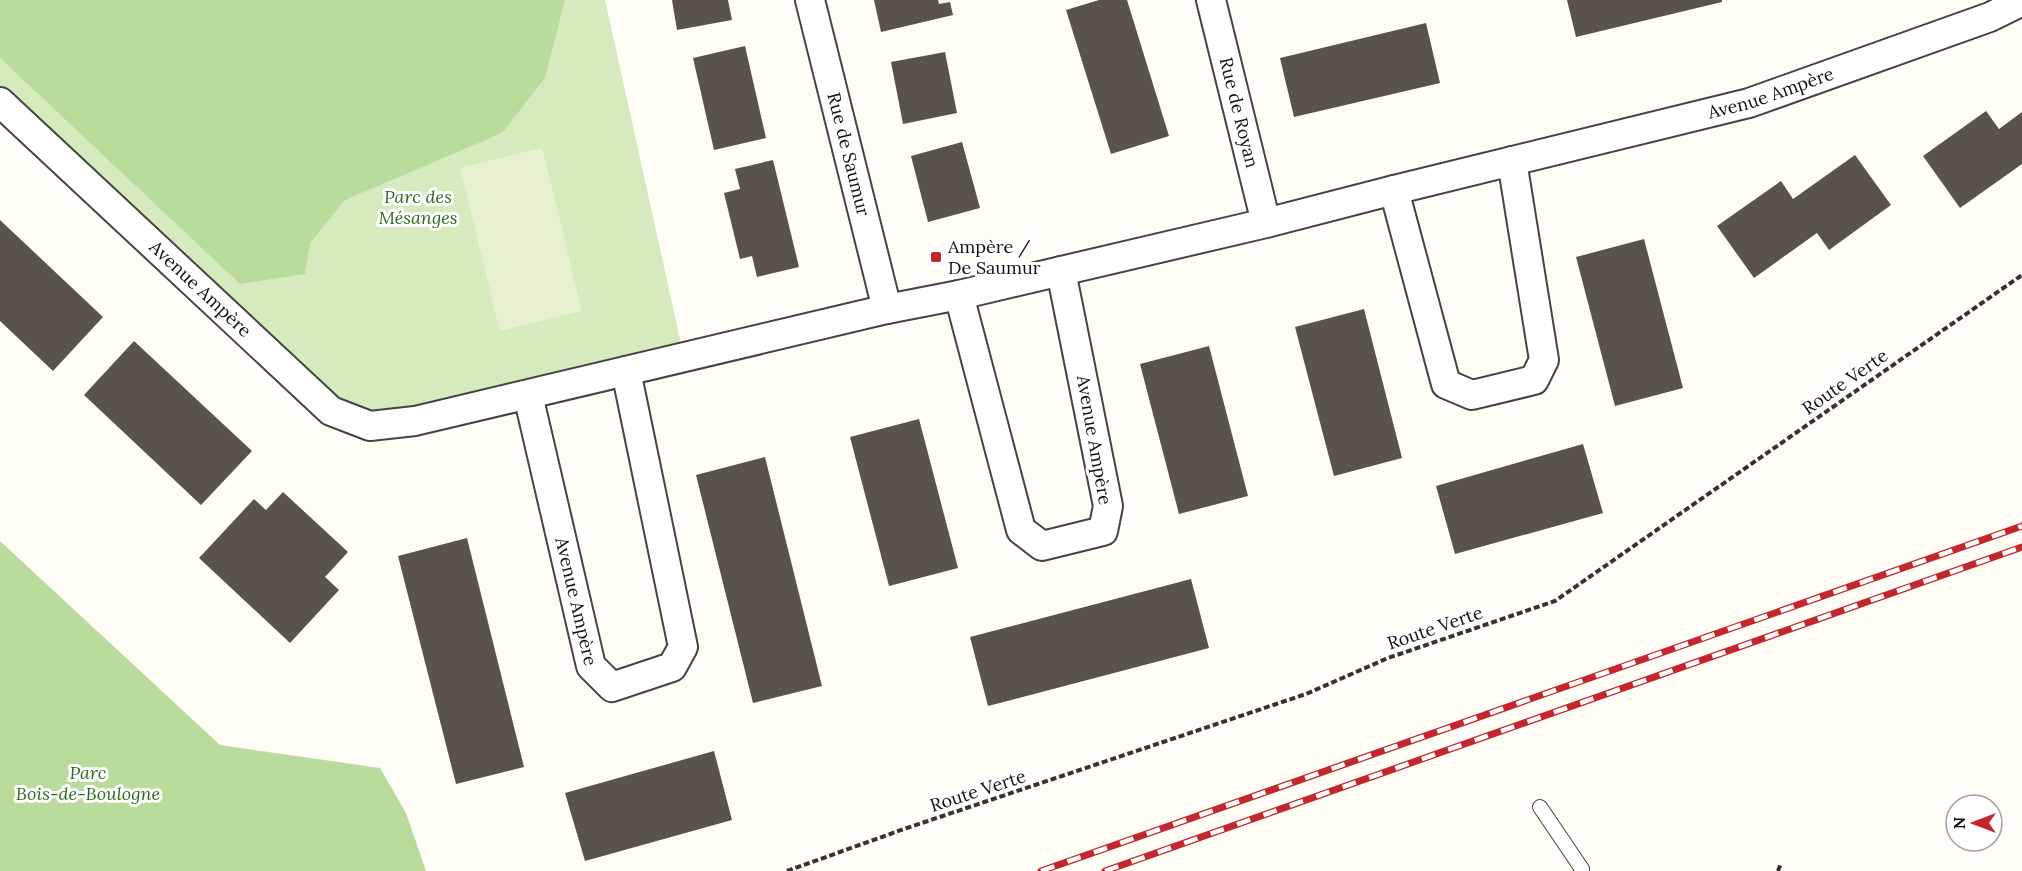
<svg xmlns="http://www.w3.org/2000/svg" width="2022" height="871" font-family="Lora,serif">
<rect width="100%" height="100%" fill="#fffdf5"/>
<path fill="#d5ebbd" d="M 0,0 L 605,0 L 684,357 L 415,421 L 331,411 L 0,102 Z"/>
<path fill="#b9dc9c" d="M 0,0 L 565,0 L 545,78 L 502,133 L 345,200 L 310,243 L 305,274 L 240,284 L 0,58 Z
M 0,541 L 220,745 L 380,768 L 406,813 L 426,871 L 0,871 Z"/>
<path fill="#e6f2cf" d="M 542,148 L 582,311 L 500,331 L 460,168 Z"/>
<path fill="#5a524d" d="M 672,0 L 728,0 L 732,20 L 677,30 Z
M 874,0 L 938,0 L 939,4 L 950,2 L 953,15 L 881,32 Z
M 1099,0 L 1127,0 L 1169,136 L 1111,154 L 1066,10 Z
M 1567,0 L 1722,0 L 1722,2 L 1576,37 Z
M 1426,23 L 1440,83 L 1294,117 L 1280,58 Z
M 745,46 L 766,138 L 714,150 L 693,58 Z
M 945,52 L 957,113 L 903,124 L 891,62 Z
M 1986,111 L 1999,129 L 2022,112 L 2022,164 L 1960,208 L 1923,156 Z
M 962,142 L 980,208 L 928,222 L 911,156 Z
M 1855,155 L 1891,205 L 1829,250 L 1817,233 L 1754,278 L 1717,226 L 1781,181 L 1793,199 Z
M 773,160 L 799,267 L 757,277 L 752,256 L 740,259 L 724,193 L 740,189 L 735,169 Z
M 0,220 L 103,317 L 53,371 L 0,321 Z
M 1644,239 L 1683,388 L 1615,406 L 1576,257 Z
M 1364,309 L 1402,458 L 1334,476 L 1295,327 Z
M 134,341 L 252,451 L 201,505 L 84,395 Z
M 1209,346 L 1248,496 L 1179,514 L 1140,364 Z
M 919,419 L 958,568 L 889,586 L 850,437 Z
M 1583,444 L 1603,513 L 1455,554 L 1436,486 Z
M 765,457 L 822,686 L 753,703 L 696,475 Z
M 283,492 L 348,552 L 325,577 L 339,590 L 290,643 L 199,558 L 254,499 L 266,510 Z
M 467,538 L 524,767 L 456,784 L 398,556 Z
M 1191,579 L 1209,648 L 988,706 L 970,637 Z
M 714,751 L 732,820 L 585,861 L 565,793 Z"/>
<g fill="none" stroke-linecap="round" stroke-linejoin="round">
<g stroke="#444" stroke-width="16">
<path id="lane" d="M 1540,807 L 1582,869"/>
</g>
<g stroke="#444" stroke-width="32">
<g id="street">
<path id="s1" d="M 810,0 L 887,309"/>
<path id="s2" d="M 1211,0 L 1266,223"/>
<path id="s3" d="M 0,102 L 331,411 L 370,426 L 415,421 L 887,309 L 959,295 L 1266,223 L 1394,190 L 1749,103 L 1990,17 L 2022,1"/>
<path d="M 1394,190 L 1446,384 L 1472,395 L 1534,380 L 1544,360 L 1512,161"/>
<path d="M 959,295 L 1021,530 L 1042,546 L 1103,531 L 1108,506 L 1061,271"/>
<path id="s4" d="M 528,395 L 591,666 L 612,687 L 672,667 L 683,647 L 626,371"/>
</g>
</g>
<path stroke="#333" stroke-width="4" stroke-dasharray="6 3" stroke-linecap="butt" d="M 787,871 L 904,829 L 1306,694 L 1388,658 L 1555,601 L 2022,275
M 1778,871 L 1781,863"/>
<use href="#lane" stroke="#fff" stroke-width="14"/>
<use href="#street" stroke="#fff" stroke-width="28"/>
<g stroke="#c4262e" stroke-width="7">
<path id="rail" d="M 1041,871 L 2022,526
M 1105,871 L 2022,547"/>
</g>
<use href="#rail" stroke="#fff" stroke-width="4.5" stroke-dasharray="14" stroke-linecap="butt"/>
</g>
<rect fill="#c4262e" stroke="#fff" stroke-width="2" x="930" y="251" width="12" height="12" rx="3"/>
<g text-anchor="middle" stroke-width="6" stroke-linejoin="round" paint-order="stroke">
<g font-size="18" fill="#111" stroke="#fff">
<text dy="6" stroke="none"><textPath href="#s3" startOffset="1935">Avenue Ampère</textPath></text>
<text dy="6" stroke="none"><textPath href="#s2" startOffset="116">Rue de Royan</textPath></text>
<text dy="6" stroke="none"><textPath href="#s1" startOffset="159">Rue de Saumur</textPath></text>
<text dy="6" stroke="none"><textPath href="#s3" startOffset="274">Avenue Ampère</textPath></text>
<text transform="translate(1845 382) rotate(-35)" y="6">Route Verte</text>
<text transform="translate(1094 440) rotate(80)" y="6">Avenue Ampère</text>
<text dy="6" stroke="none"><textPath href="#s4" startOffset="212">Avenue Ampère</textPath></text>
<text transform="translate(1435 628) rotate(-19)" y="6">Route Verte</text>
<text transform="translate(978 791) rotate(-18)" y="6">Route Verte</text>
</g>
<g font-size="18" font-style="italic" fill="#2f6b1f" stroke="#fff">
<text x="418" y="203">Parc des<tspan x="418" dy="21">Mésanges</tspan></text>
<text x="88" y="779">Parc<tspan x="88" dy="21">Bois-de-Boulogne</tspan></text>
</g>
<g font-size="18" fill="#111" stroke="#fff" text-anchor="start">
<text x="948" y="253">Ampère /<tspan x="948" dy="21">De Saumur</tspan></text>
</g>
</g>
<g transform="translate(1974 823) rotate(270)"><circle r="28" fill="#ffffff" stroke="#a0a0a0" stroke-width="1.5"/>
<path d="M0-4.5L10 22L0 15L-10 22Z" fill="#c4262e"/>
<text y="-9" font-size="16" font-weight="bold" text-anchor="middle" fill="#111111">N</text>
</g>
</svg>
